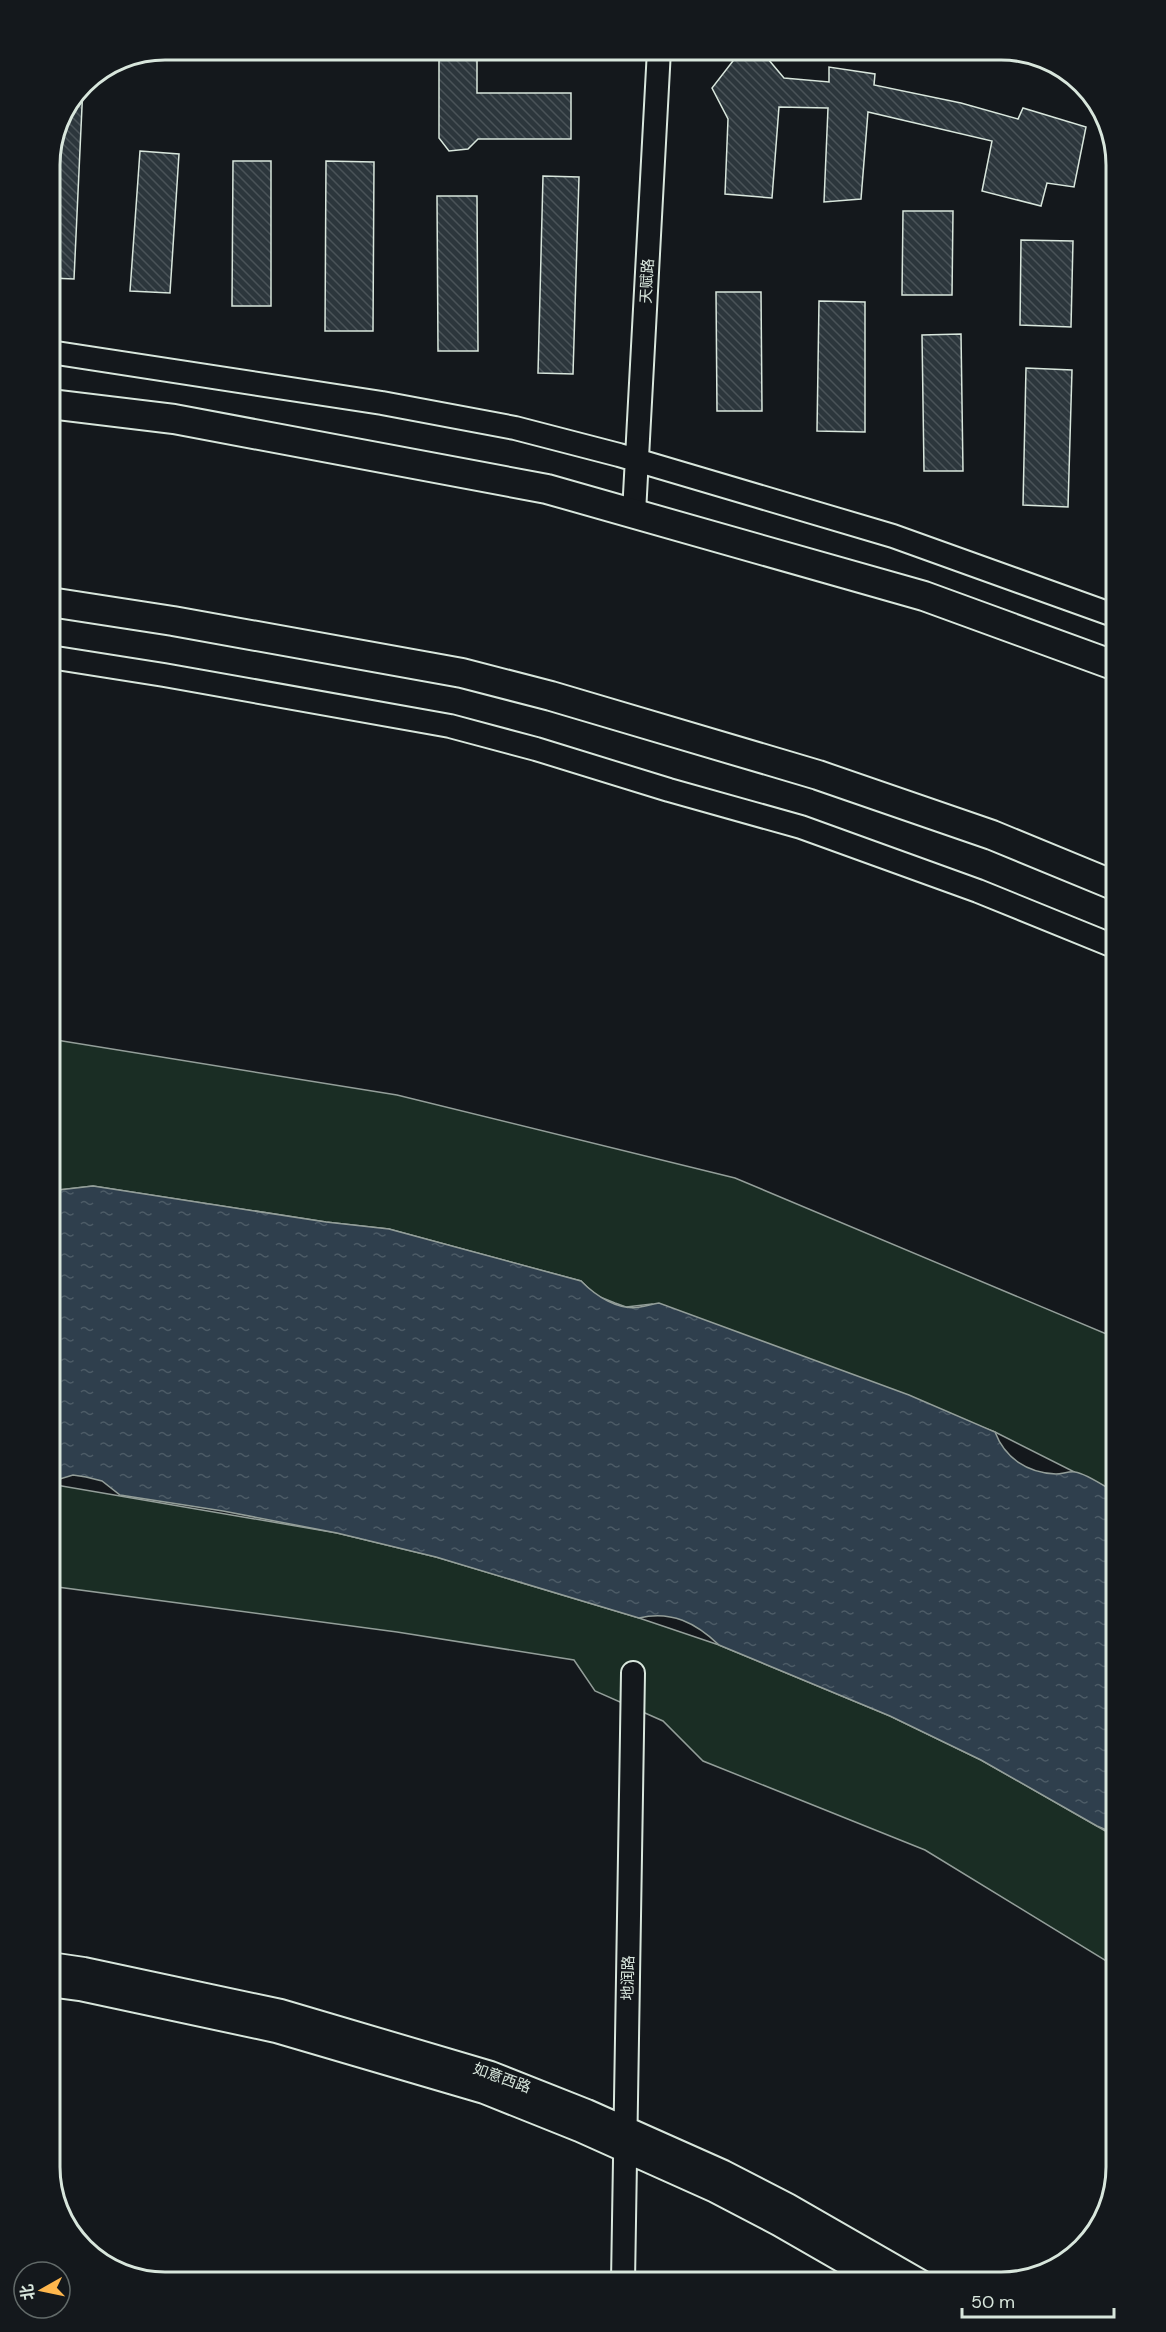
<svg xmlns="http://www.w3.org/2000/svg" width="1166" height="2332" font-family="'DM Sans','Noto Sans SC',sans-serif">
<defs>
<pattern id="water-ripples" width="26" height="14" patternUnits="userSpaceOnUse" patternTransform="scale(1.5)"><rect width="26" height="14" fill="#2f3f4d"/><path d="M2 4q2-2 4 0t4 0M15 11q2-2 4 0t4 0" fill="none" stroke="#4c5b66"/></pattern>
<pattern id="building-back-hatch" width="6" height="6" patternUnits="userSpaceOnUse" patternTransform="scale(1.5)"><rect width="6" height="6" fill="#2c363c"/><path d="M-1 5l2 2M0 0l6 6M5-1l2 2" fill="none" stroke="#4a5358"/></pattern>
</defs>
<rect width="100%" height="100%" fill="#14181c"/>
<path fill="#1a2d24" stroke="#939e99" stroke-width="1.5" d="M 50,1039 L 397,1095 L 735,1178 L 1116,1338 L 1116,1493 L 995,1432 L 652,1304 L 626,1307 L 615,1303 L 595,1295 L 581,1281 L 389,1229 L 326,1222 L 93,1186 L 50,1191 Z
M 50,1484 L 337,1533 L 436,1557 L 639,1618 L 719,1645 L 890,1716 L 981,1760 L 1116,1837 L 1116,1967 L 925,1850 L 703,1761 L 663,1721 L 595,1691 L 574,1660 L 397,1632 L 50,1586 Z"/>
<path fill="url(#water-ripples)" stroke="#939e99" stroke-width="1.5" d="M 93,1186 L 326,1222 L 389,1229 L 581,1281 C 596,1296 618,1311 640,1307 C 647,1306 652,1304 659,1303 L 909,1395 L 995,1432 C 1005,1458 1027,1473 1056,1474 C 1062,1474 1069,1471 1075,1472 C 1085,1473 1106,1487 1116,1493 L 1116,1834 L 1097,1826 L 981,1760 L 890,1716 L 719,1645 C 696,1623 671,1610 639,1618 L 436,1557 L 337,1533 L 223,1511 L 120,1495 L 102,1481 L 86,1477 L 73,1475 L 50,1482 L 50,1191 Z"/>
<path fill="url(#building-back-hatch)" stroke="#d8e6dc" stroke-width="1.5" d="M 439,50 L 477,50 L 477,93 L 571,93 L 571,139 L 478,139 L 468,149 L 449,151 L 439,138 Z
M 736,57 L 768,59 L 784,78 L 829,82 L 829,67 L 875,74 L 874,85 L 961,103 L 1018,119 L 1023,108 L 1086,127 L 1074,187 L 1047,183 L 1041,206 L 982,191 L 992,141 L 868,112 L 861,199 L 824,202 L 828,108 L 779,107 L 772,198 L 725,194 L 728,119 L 712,88 Z
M 83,85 L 74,279 L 50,278 L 50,157 Z
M 140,151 L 179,154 L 170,293 L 130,291 Z
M 233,161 L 271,161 L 271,306 L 232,306 Z
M 326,161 L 374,162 L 373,331 L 325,331 Z
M 543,176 L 579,177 L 573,374 L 538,373 Z
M 437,196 L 477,196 L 478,351 L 438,351 Z
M 903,211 L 953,211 L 952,295 L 902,295 Z
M 1021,240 L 1073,241 L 1071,327 L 1020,325 Z
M 716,292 L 761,292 L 762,411 L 717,411 Z
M 819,301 L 865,302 L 865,432 L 817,431 Z
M 961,334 L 963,471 L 924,471 L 922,335 Z
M 1113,347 L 1116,347 L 1116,467 L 1115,467 Z
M 1026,368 L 1072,370 L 1068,507 L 1023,505 Z"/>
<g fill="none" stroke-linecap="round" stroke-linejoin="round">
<g stroke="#d8e6dc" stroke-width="26">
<path id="minor" d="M 50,352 L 382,403 L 515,428 L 619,455 L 893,536 L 1116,616
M 634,513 L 659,50
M 50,657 L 164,675 L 450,726 L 536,749 L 669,790 L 801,827 L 978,891 L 1116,947
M 50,1964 L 84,1969 L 281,2011 L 491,2073 L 587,2111 L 724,2172 L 788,2205 L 922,2282
M 50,1985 L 80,1989 L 276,2031 L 484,2092 L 579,2130 L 715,2191 L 778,2224 L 879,2282
M 623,2282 L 633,1673"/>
</g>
<g stroke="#d8e6dc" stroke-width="32">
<path id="major" d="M 50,404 L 174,419 L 547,489 L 924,596 L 1116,666
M 50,602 L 173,621 L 462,673 L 551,696 L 818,775 L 992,835 L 1116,886"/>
</g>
<use href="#minor" stroke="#14181c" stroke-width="22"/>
<use href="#major" stroke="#14181c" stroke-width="28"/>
</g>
<g text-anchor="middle" stroke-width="4.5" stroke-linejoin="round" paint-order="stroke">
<g font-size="15" fill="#d8e6dc" stroke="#14181c">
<text transform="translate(647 281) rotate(-87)" y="5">天赋路</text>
<text transform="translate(628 1978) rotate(-89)" y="5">地润路</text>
<text transform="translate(502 2078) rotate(20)" y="5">如意西路</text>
</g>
</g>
<path d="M0 0H1166V2332H0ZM165 60H1001A105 105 0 0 1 1106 165V2167A105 105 0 0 1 1001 2272H165A105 105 0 0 1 60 2167V165A105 105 0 0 1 165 60Z" fill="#14181c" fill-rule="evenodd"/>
<path fill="none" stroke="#d8e6dc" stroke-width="3" d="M165 60H1001A105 105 0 0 1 1106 165V2167A105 105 0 0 1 1001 2272H165A105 105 0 0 1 60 2167V165A105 105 0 0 1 165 60Z"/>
<g transform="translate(42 2290) rotate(261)"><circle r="28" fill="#14181c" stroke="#626a69" stroke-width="1.5"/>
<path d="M0-4.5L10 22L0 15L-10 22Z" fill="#ffb74d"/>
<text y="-9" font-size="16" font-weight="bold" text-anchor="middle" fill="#d8e6dc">北</text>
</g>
<path d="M962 2308v9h152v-9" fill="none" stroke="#d8e6dc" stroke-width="3"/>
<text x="971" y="2308" font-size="18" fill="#d8e6dc" stroke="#14181c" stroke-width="4.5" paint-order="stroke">50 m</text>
</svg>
